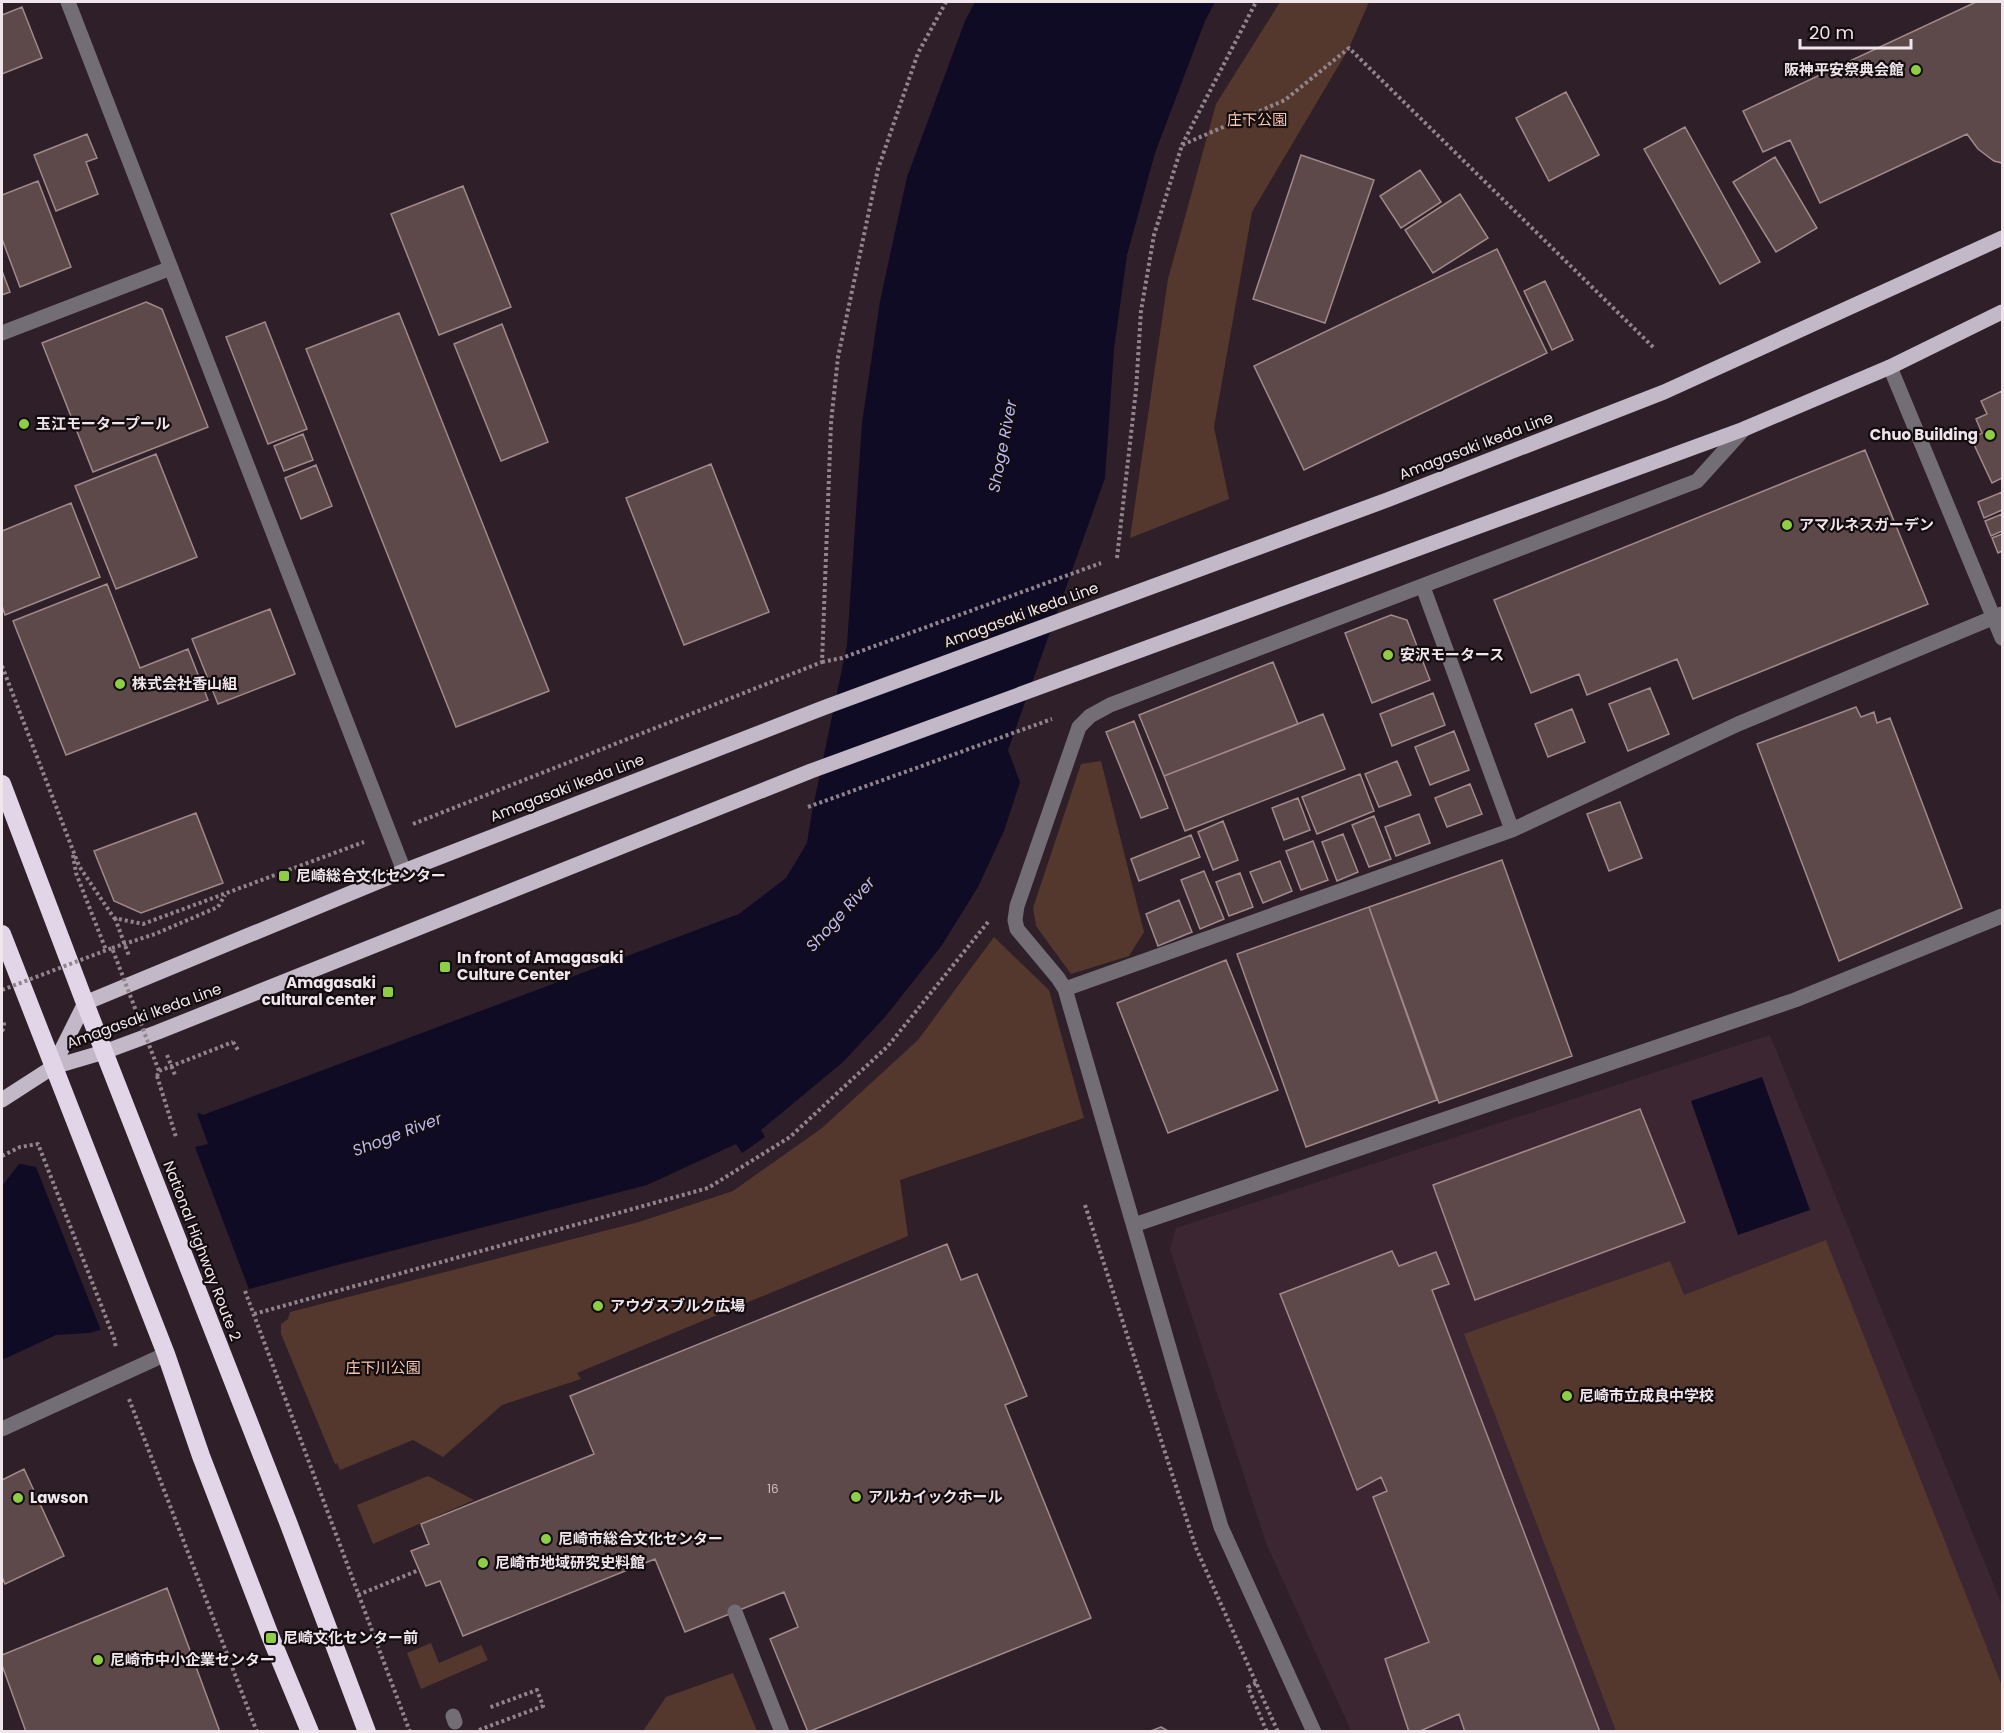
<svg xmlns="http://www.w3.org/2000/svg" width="2004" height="1733" font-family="Poppins,'Noto Sans JP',sans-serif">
<rect width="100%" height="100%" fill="#2f1f28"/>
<path fill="#3c2632" d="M 1770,1035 L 2002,1605 L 2002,1731 L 1351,1731 L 1266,1543 L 1170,1249 L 1176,1228 Z"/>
<path fill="#54382d" d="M 1280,2 L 1369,2 L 1349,48 L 1252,212 L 1214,427 L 1229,499 L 1130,538 L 1168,279 L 1216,104 Z
M 1101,761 L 1144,932 L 1129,956 L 1071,974 L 1036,926 L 1033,908 L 1081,764 Z
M 994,937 L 1049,990 L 1084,1118 L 900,1180 L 908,1236 L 577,1373 L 581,1379 L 502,1405 L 443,1457 L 413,1440 L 340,1470 L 337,1463 L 335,1464 L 281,1334 L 281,1324 L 288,1319 L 290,1312 L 639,1222 L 733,1191 L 822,1128 L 918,1040 Z
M 1826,1240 L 2002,1686 L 2002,1731 L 1616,1731 L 1464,1334 L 1670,1261 L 1684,1295 Z
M 428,1476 L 474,1500 L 373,1544 L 357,1505 Z
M 431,1643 L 439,1663 L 481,1645 L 488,1660 L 421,1689 L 407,1653 Z
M 733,1673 L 757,1731 L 643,1731 L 666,1697 Z"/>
<path fill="#0f0b25" d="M 975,2 L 1215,2 L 1205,21 L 1155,153 L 1127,255 L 1114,349 L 1105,478 L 1008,750 L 1020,782 L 1004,831 L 978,887 L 942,945 L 885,1017 L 843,1062 L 761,1130 L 765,1137 L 742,1153 L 736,1144 L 647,1185 L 341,1264 L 89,1333 L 56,1335 L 2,1360 L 2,1186 L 19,1164 L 199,1113 L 203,1115 L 739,914 L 786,878 L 807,843 L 812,812 L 847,645 L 862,423 L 880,301 L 907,177 L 965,21 Z
M 1762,1077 L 1810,1210 L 1738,1235 L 1691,1101 Z"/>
<path fill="#2f1f28" d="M 196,1111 L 208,1144 L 195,1147 L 250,1292 L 102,1333 L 36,1167 L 16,1163 Z"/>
<path fill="#5e494a" stroke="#a0898a" stroke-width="1.5" d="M 1976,2 L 2002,2 L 2002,163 L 1994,161 L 1978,149 L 1967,134 L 1820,203 L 1790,140 L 1763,152 L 1743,111 Z
M 22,7 L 42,58 L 2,74 L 2,15 Z
M 1566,92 L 1599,155 L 1549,181 L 1516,118 Z
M 1685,127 L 1760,262 L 1720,284 L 1644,149 Z
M 87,134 L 97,158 L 86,162 L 98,194 L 56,211 L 34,155 Z
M 1301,155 L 1374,180 L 1325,323 L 1253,299 Z
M 1775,157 L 1817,228 L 1776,252 L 1733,182 Z
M 1420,170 L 1441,202 L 1401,228 L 1380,196 Z
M 38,181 L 71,267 L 20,287 L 2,239 L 2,195 Z
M 463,186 L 511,307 L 439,335 L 391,214 Z
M 1460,194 L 1488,238 L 1433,273 L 1405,230 Z
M 1497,249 L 1547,353 L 1304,470 L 1254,366 Z
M 2,271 L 10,292 L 2,295 Z
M 1545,281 L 1573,340 L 1552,350 L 1524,291 Z
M 146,302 L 162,309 L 208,427 L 93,472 L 42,343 Z
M 399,313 L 549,691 L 456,727 L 306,349 Z
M 265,322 L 307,429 L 268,444 L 226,337 Z
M 502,324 L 548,442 L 501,461 L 454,344 Z
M 2002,391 L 2002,478 L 1992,483 L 1971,438 L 1982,433 L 1976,419 L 1987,414 L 1981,401 Z
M 303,434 L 313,460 L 284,471 L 274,446 Z
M 1865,450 L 1928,604 L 1693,699 L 1677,659 L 1587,695 L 1579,674 L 1531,693 L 1494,600 Z
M 156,454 L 197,557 L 116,589 L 75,486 Z
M 711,464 L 769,612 L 684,645 L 626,498 Z
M 316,465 L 332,506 L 301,519 L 285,478 Z
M 2002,492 L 2002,510 L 1984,518 L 1978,502 Z
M 71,503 L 100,577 L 5,615 L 2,606 L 2,531 Z
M 2002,514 L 2002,531 L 1991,536 L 1985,521 Z
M 2002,534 L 2002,551 L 1998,553 L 1992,538 Z
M 107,584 L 140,668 L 188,649 L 208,700 L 66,755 L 13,621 Z
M 270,609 L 295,674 L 218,704 L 192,639 Z
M 1391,615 L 1407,620 L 1430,680 L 1372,703 L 1345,633 Z
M 1273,662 L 1298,724 L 1164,776 L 1139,715 Z
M 1650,688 L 1669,734 L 1628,751 L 1609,704 Z
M 1433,693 L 1445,725 L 1392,746 L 1380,714 Z
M 1856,707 L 1861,717 L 1874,712 L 1877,723 L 1890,718 L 1962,908 L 1839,961 L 1757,744 Z
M 1572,709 L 1585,742 L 1548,757 L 1535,724 Z
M 1323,714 L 1345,769 L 1185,831 L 1164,776 Z
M 1134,721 L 1168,808 L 1141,818 L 1106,732 Z
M 1454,731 L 1469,770 L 1430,785 L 1415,747 Z
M 1397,761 L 1411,795 L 1379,807 L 1365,774 Z
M 1360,774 L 1374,811 L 1317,834 L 1302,797 Z
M 1470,784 L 1482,814 L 1447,827 L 1435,798 Z
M 1298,798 L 1310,830 L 1284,840 L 1272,808 Z
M 1620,802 L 1642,858 L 1609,871 L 1587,814 Z
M 196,813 L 223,883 L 141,913 L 114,901 L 94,851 Z
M 1419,814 L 1430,843 L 1396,856 L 1385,827 Z
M 1374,816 L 1391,859 L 1369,867 L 1352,825 Z
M 1223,821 L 1238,860 L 1213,870 L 1198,832 Z
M 1343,834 L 1358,872 L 1337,881 L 1322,842 Z
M 1191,835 L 1200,857 L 1139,881 L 1131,859 Z
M 1313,841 L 1328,880 L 1301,890 L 1286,851 Z
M 1502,860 L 1572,1056 L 1439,1103 L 1369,907 Z
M 1280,861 L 1292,891 L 1263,903 L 1250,872 Z
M 1204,871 L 1224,919 L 1200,929 L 1181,880 Z
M 1240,873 L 1253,907 L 1229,916 L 1216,882 Z
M 1179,900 L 1192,932 L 1158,946 L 1146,914 Z
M 1369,907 L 1437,1100 L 1306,1147 L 1237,954 Z
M 1226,960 L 1278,1090 L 1168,1133 L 1117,1003 Z
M 1640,1109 L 1685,1222 L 1475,1300 L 1433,1185 Z
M 947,1244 L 961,1280 L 977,1274 L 1027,1396 L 1005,1405 L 1091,1618 L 808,1732 L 770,1639 L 798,1627 L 784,1592 L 685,1632 L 655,1559 L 463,1636 L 440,1581 L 426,1586 L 411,1551 L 429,1544 L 421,1524 L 594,1454 L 570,1396 Z
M 1392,1251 L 1399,1266 L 1436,1252 L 1449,1284 L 1432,1290 L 1600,1732 L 1465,1732 L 1459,1714 L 1418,1732 L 1409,1732 L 1385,1659 L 1429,1642 L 1373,1497 L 1387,1491 L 1381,1477 L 1357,1490 L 1280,1294 Z
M 24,1469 L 64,1556 L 5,1584 L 2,1577 L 2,1480 Z
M 167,1588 L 220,1732 L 26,1732 L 2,1665 L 2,1655 Z
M 1161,1727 L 1170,1732 L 1148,1732 Z"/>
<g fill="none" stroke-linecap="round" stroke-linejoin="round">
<path stroke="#91848b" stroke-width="4" stroke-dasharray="3 3" stroke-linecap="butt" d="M 1182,145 L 1256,2
M 1117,558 L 1136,390 L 1141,311 L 1154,235 L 1182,145 L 1285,100 L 1349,48 L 1654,348
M 822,662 L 842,658 L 1101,563
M 2,666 L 79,866 L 114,918 L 143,924 L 364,842
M 808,807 L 1052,719
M 413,824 L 822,662 L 831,423 L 838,357 L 878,169 L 918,53 L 946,2
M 73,855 L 76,873 L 106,950
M 115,918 L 129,956
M 112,948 L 155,934 L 218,907 L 225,895
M 2,1031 L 4,1028 L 4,1021
M 233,1042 L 238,1050
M 167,1055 L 175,1075
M 157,1076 L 176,1137
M 2,1156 L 20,1147 L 38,1144 L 114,1338 L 116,1348
M 1085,1205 L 1196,1548 L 1278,1732
M 245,1291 L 410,1732
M 254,1314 L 708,1188 L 790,1137 L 888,1046 L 988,922
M 129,1399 L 257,1732
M 358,1595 L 419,1570
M 1256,1683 L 1248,1687 L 1267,1732
M 479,1730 L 543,1706 L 537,1690 L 488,1708"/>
<path stroke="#736e75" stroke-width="15" d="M 68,2 L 404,871
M 2,333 L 171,268
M 1890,367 L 2002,638
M 1423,587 L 1512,830
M 1065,989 L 1512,830 L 1738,724 L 2002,614
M 1134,1225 L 1795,1000 L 2002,916
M 2,1429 L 166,1354
M 735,1612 L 782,1732
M 453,1716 L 455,1722
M 1314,1732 L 1221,1527 L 1065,989 L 1058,978 L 1017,929 L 1015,920 L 1017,906 L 1079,727 L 1090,716 L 1110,705 L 1697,481 L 1744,429"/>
<path stroke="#c2b8c7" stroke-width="15" d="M 53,1067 L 85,1003 L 404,871 L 823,708 L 1387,500 L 1664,392 L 2002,238
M 2,1100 L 53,1067 L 104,1052 L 158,1032 L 811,771 L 1744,429 L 1890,367 L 2002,312"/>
<path stroke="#e2d5e8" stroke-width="18" d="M 2,784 L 85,1003 L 288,1522 L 367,1732
M 2,934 L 166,1354 L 201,1456 L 271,1638 L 310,1732"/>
<path stroke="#91848b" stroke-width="4" stroke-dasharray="3 3" stroke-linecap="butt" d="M 2,990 L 112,948 L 159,1071 L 157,1076
M 159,1071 L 233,1042"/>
</g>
<g fill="#8dce44" stroke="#130c0f" stroke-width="2">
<circle cx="1916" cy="70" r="6"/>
<circle cx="24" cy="424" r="6"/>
<circle cx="1990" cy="435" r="6"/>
<circle cx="1787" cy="525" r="6"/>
<circle cx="1388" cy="655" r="6"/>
<circle cx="120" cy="684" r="6"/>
<rect x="278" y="870" width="12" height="12" rx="3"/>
<rect x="439" y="961" width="12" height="12" rx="3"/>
<rect x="382" y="986" width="12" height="12" rx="3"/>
<circle cx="598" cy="1306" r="6"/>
<circle cx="1567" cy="1396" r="6"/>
<circle cx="856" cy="1497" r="6"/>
<circle cx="18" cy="1498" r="6"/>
<circle cx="546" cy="1539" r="6"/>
<circle cx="483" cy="1563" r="6"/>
<rect x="265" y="1632" width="12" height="12" rx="3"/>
<circle cx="98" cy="1660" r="6"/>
</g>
<g text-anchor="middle" stroke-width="4.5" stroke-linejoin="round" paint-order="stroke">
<g font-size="12" fill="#ccbec3">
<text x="773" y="1493">16</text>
</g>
<g font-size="15" font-weight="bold" fill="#f0e5eb" stroke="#130c0f" text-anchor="start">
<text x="1904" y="75" text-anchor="end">阪神平安祭典会館</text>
<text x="36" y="429">玉江モータープール</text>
<text x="1978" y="440" text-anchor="end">Chuo Building</text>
<text x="1799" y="530">アマルネスガーデン</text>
<text x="1400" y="660">安沢モータース</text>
<text x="132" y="689">株式会社香山組</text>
<text x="296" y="881">尼崎総合文化センター</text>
<text x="457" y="963">In front of Amagasaki<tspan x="457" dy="17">Culture Center</tspan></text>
<text x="376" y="988" text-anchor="end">Amagasaki<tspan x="376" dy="17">cultural center</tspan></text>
<text x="610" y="1311">アウグスブルク広場</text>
<text x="1579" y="1401">尼崎市立成良中学校</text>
<text x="868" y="1502">アルカイックホール</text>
<text x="30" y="1503">Lawson</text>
<text x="558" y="1544">尼崎市総合文化センター</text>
<text x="495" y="1568">尼崎市地域研究史料館</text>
<text x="283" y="1643">尼崎文化センター前</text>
<text x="110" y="1665">尼崎市中小企業センター</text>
</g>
<g font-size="15" fill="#f8c5b0" stroke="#130c0f">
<text x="1257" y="125">庄下公園</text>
<text x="383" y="1373">庄下川公園</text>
</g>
<g font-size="15" fill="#f0e5eb" stroke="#130c0f">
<text transform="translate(1476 446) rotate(-21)" y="5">Amagasaki Ikeda Line</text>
<text transform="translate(1021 615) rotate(-20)" y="5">Amagasaki Ikeda Line</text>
<text transform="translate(567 788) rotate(-21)" y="5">Amagasaki Ikeda Line</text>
<text transform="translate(144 1016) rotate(-20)" y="5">Amagasaki Ikeda Line</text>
<text transform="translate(202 1251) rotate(69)" y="5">National Highway Route 2</text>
</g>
<g font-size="16" font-style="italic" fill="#bdbbf6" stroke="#130c0f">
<text transform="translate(1002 446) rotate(-79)" y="6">Shoge River</text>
<text transform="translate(840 914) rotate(-48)" y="6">Shoge River</text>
<text transform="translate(397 1134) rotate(-21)" y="6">Shoge River</text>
</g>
</g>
<rect width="2004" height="1733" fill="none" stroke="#f0e5eb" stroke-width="6"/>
<path d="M1800 39v9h111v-9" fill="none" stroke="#f0e5eb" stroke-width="3"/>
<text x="1809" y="39" font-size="18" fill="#f0e5eb" stroke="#130c0f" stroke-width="4.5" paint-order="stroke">20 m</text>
</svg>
